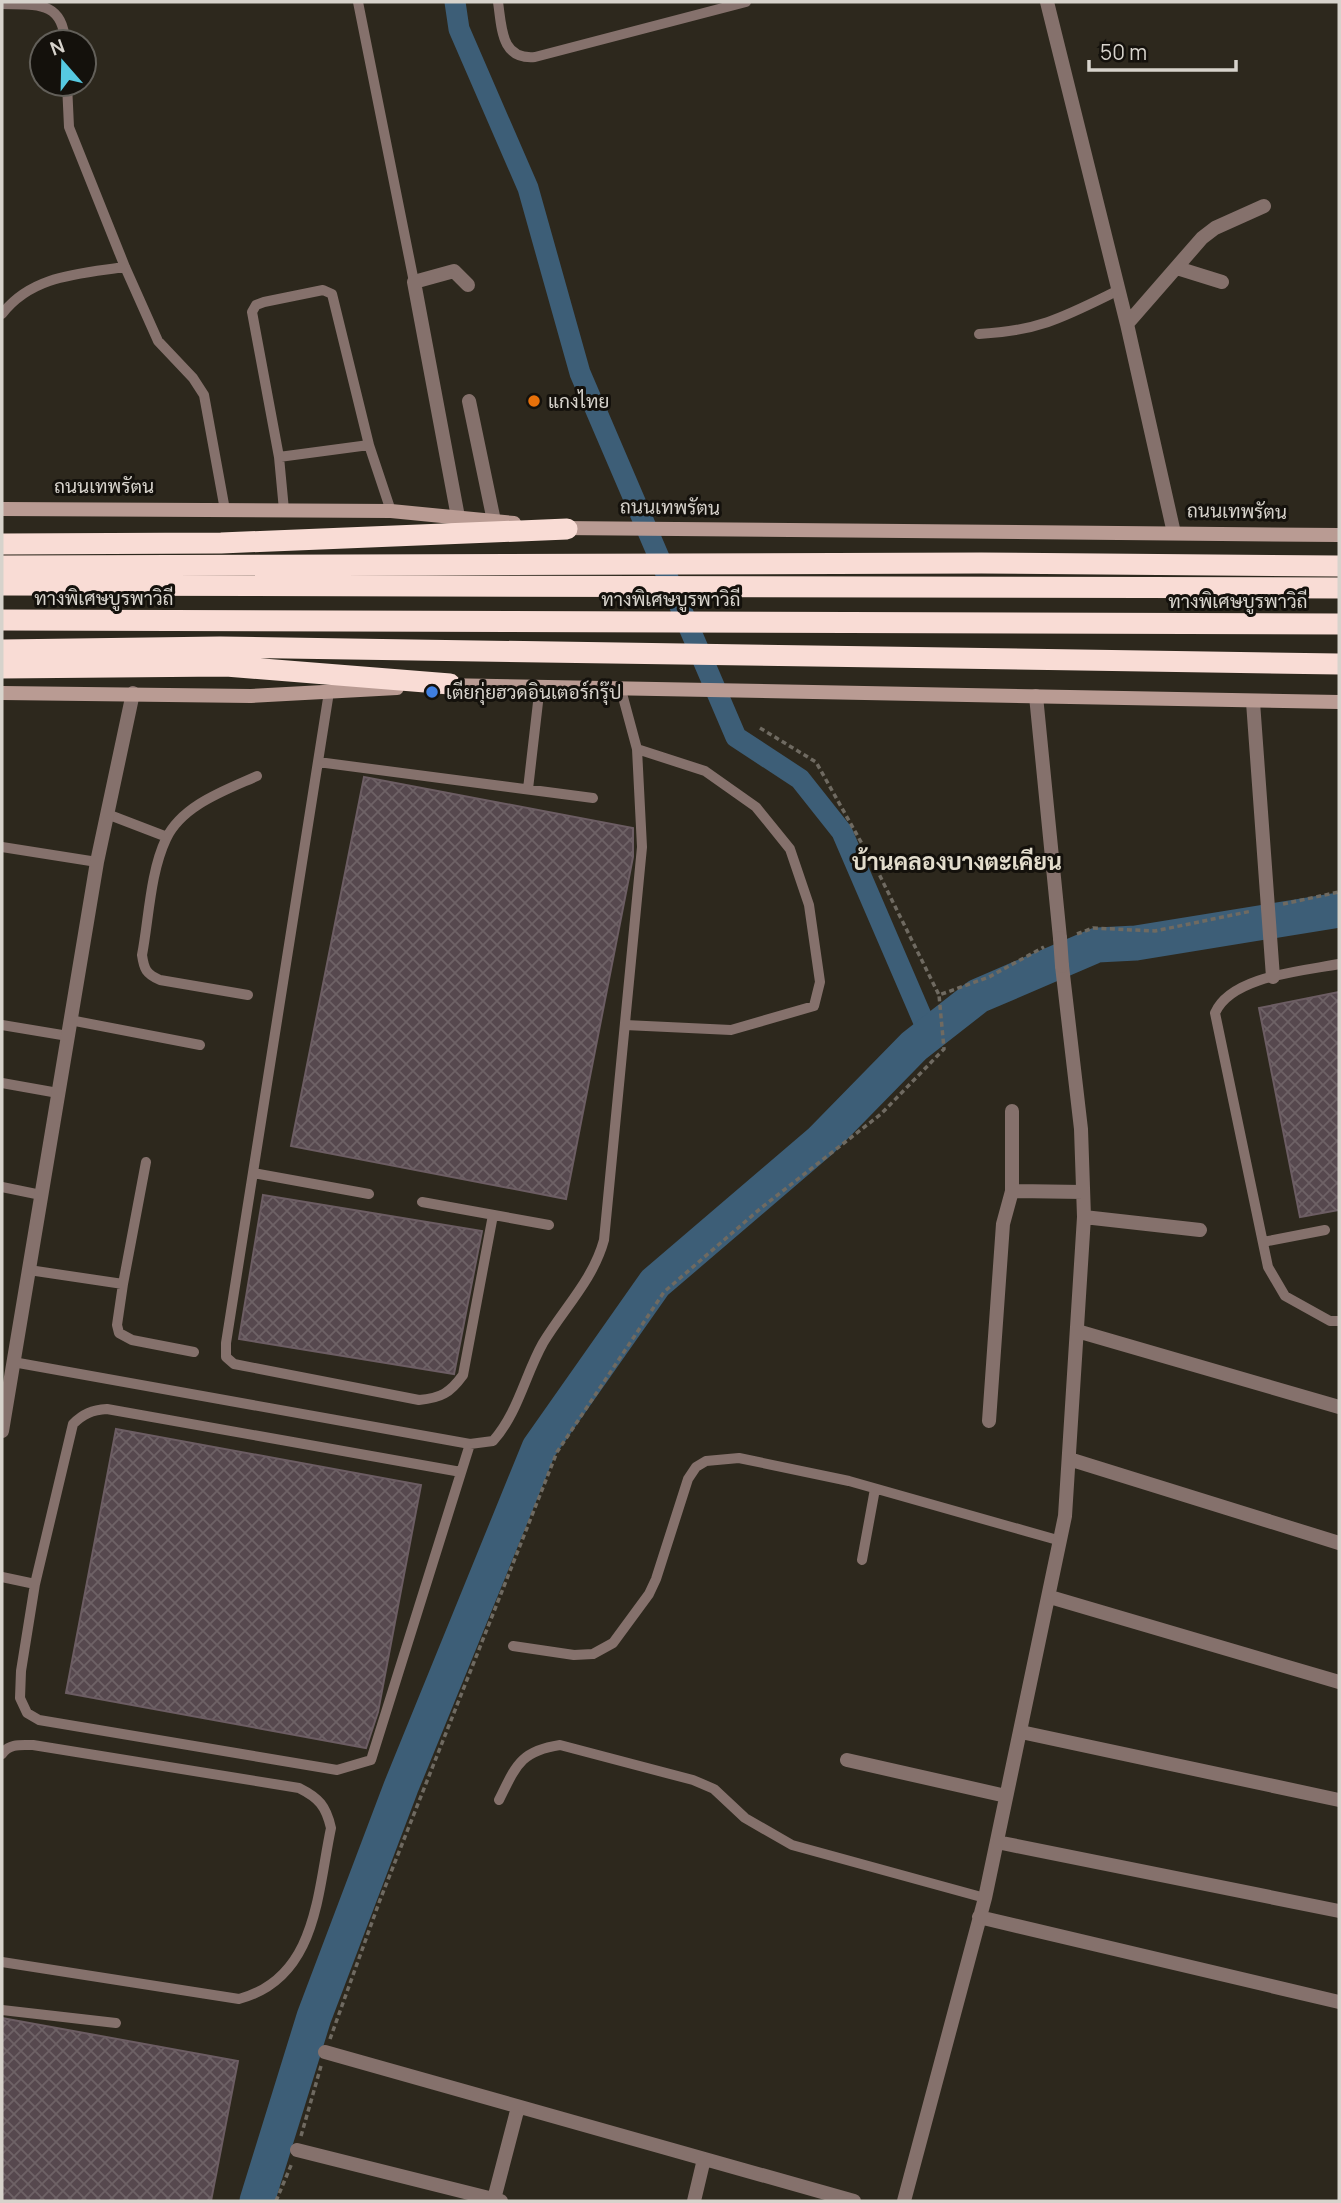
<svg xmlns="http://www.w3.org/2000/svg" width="1341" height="2203" font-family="Manrope,Sarabun,sans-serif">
<defs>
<pattern id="building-cross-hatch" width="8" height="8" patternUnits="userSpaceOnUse" patternTransform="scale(1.75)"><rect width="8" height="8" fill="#56484e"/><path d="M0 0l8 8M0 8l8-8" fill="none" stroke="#6e6266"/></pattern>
</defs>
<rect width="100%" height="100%" fill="#2d281d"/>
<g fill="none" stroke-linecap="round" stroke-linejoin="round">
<path stroke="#3d5e77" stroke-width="21" d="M 455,2 L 459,29 L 528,188 L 580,373 L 736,737 L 800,779 L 842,832 L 929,1034"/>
<path stroke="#3d5e77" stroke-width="35" d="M 257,2201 L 314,2017 L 401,1787 L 539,1448 L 655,1283 L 821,1141 L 914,1046 L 978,996 L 1097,945 L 1136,943 L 1339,910"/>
</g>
<path fill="url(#building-cross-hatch)" stroke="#6c5d63" stroke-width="2" d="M 364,777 L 633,828 L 633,857 L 566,1199 L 291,1146 Z
M 1339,992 L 1339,1210 L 1300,1217 L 1259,1008 Z
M 263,1195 L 482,1231 L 454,1374 L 239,1339 Z
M 116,1429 L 421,1485 L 378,1712 L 366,1748 L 66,1693 Z
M 2,2018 L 238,2061 L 211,2201 L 2,2201 Z"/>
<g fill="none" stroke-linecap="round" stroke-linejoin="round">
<path stroke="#6f6a61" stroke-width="3.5" stroke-dasharray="5 3.5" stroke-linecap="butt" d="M 760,728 L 816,762 L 879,874 L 939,995 L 989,977 L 1044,947
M 1283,904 L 1339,892
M 1077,934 L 1093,928 L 1155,931 L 1252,911
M 330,2039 L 380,1900 L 557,1452 L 664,1292 L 761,1208 L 881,1114 L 944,1049 L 939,995
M 301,2136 L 321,2066
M 276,2201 L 292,2163"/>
<path stroke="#85716c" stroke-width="10" d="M 358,2 L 414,282
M 498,2 C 502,29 501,60 535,57 L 746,2
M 2,4 C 35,5 63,0 65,42
M 67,84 L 69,127 L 125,267 L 158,341 L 193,378 L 204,395 L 225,510
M 2,314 C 32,275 79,274 125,267
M 979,334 C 1040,331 1066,316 1119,290
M 279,457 L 252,312 L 256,305 L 264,302 L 323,290 L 332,294 L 369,445
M 284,510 L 279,457 L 369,445 L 391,511
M 329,692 L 226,1343 L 226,1357 L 234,1364 L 419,1400 C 441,1398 450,1393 463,1375 L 493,1215
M 318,762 L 593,798
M 528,789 L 540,685
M 107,814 L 167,837
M 2,847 L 97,862
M 1339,964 C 1303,971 1231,976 1215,1013 L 1268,1267 L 1285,1296 L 1330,1321 L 1339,1321
M 248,995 L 160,980 C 146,974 144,969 142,955 C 149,918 150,873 166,839 C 182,805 226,790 257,776
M 70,1020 L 200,1045
M 2,1025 L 68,1036
M 625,1025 L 731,1030 L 814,1006 L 820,982 L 809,905 L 790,849 L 756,807 L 705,771 L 637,749
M 2,1083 L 58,1093
M 253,1173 L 369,1194
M 2,1187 L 41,1195
M 422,1202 L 549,1225
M 1263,1242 L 1325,1230
M 29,1270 L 123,1284 L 146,1162
M 123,1284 L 117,1325 L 119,1333 L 132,1340 L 194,1352
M 13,1362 L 470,1444 L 493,1441 C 518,1413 525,1375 543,1343 C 564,1308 593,1280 604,1240 L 642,847 L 637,749 L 620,686
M 461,1472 L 107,1409 C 92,1410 83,1414 73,1424 L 35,1584 L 21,1671 L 20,1698 L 27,1713 L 39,1720 L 337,1770 L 371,1760 L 470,1444
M 862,1560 L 875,1489
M 2,1577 L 35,1584
M 513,1646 L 574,1655 L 593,1654 L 613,1643 L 649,1594 L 656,1579 L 688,1479 L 696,1467 L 706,1461 L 739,1458 L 849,1481 L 1061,1541
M 2,1754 C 9,1743 22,1745 33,1745 L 299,1788 C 319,1798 326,1806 331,1828 C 317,1894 317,1978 239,1999 L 2,1962
M 499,1800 C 516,1766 520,1751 560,1745 L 693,1780 L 714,1789 L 745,1818 L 792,1845 L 985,1898
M 2,2010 L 116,2023"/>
<path stroke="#85716c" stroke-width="14" d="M 1047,2 L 1127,324 L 1174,533
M 1177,268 L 1222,282
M 1127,324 L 1202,238 L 1215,228 L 1264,206
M 469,401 L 494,521
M 458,517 L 414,282 L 454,271 L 468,285
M 1036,696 L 1060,938
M 1253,702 L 1273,977
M 1012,1191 L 1012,1111
M 1084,1217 L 1200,1230
M 1077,1331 L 1339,1407
M 989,1421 L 1003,1224 L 1012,1191 L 1083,1192
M 2,1431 L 97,862 L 133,693
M 1069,1459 L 1339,1543
M 1050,1597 L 1339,1682
M 1021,1732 L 1339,1800
M 847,1760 L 1006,1796
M 997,1842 L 1339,1911
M 979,1917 L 1339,2002
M 325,2052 L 854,2201
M 297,2150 L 501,2201
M 494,2199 L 518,2107
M 694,2201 L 704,2159
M 904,2201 L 985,1898 L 1065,1516 L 1084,1217 L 1081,1129 L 1062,966"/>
<path stroke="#b99b93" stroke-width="14" d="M 2,509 L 391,511 L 514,523
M 559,528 L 1339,535
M 441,685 L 1339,702
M 2,693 L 251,696 L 397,688"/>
<path stroke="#f9dcd5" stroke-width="21" d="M 2,544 L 221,543 L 567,529
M 2,566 L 981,563 L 1339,566
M 2,585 L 1339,588
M 2,620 L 1339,624
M 2,650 L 220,647 L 1339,664
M 2,668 L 226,666 L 450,684"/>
<path stroke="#85716c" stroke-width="14" d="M 1060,938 L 1062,966"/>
</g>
<circle fill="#e8710a" stroke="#14110c" stroke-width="2.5" cx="534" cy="401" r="7"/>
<circle fill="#3f7fe0" stroke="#14110c" stroke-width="2.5" cx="432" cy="692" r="7"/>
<g text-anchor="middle" stroke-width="6" stroke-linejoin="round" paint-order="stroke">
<g font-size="19" fill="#d7d3cc" stroke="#14110c" text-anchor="start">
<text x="548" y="408">แกงไทย</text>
<text x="446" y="699">เตียกุ่ยฮวดอินเตอร์กรุ๊ป</text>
</g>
<g font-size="19" fill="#d7d3cc" stroke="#14110c">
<text x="104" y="493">ถนนเทพรัตน</text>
<text transform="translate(670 507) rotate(1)" y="7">ถนนเทพรัตน</text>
<text transform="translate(1237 511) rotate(1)" y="7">ถนนเทพรัตน</text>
<text x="104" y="605">ทางพิเศษบูรพาวิถี</text>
<text x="671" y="606">ทางพิเศษบูรพาวิถี</text>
<text x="1238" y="608">ทางพิเศษบูรพาวิถี</text>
</g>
<g font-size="23" font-weight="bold" fill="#e3ddcd" stroke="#14110c">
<text x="957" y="870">บ้านคลองบางตะเคียน</text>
</g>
</g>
<rect width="1341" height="2203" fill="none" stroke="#d7d3cc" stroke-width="7"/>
<g transform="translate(63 63) rotate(340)"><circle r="33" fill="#14110c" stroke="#625f59" stroke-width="2"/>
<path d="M0-5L12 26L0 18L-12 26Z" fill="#56c9e1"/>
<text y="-10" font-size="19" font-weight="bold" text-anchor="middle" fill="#d7d3cc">N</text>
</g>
<path d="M1089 60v10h147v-10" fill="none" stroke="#d7d3cc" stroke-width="3.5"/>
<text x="1100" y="60" font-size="21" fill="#d7d3cc" stroke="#14110c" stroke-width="5" paint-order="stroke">50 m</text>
</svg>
